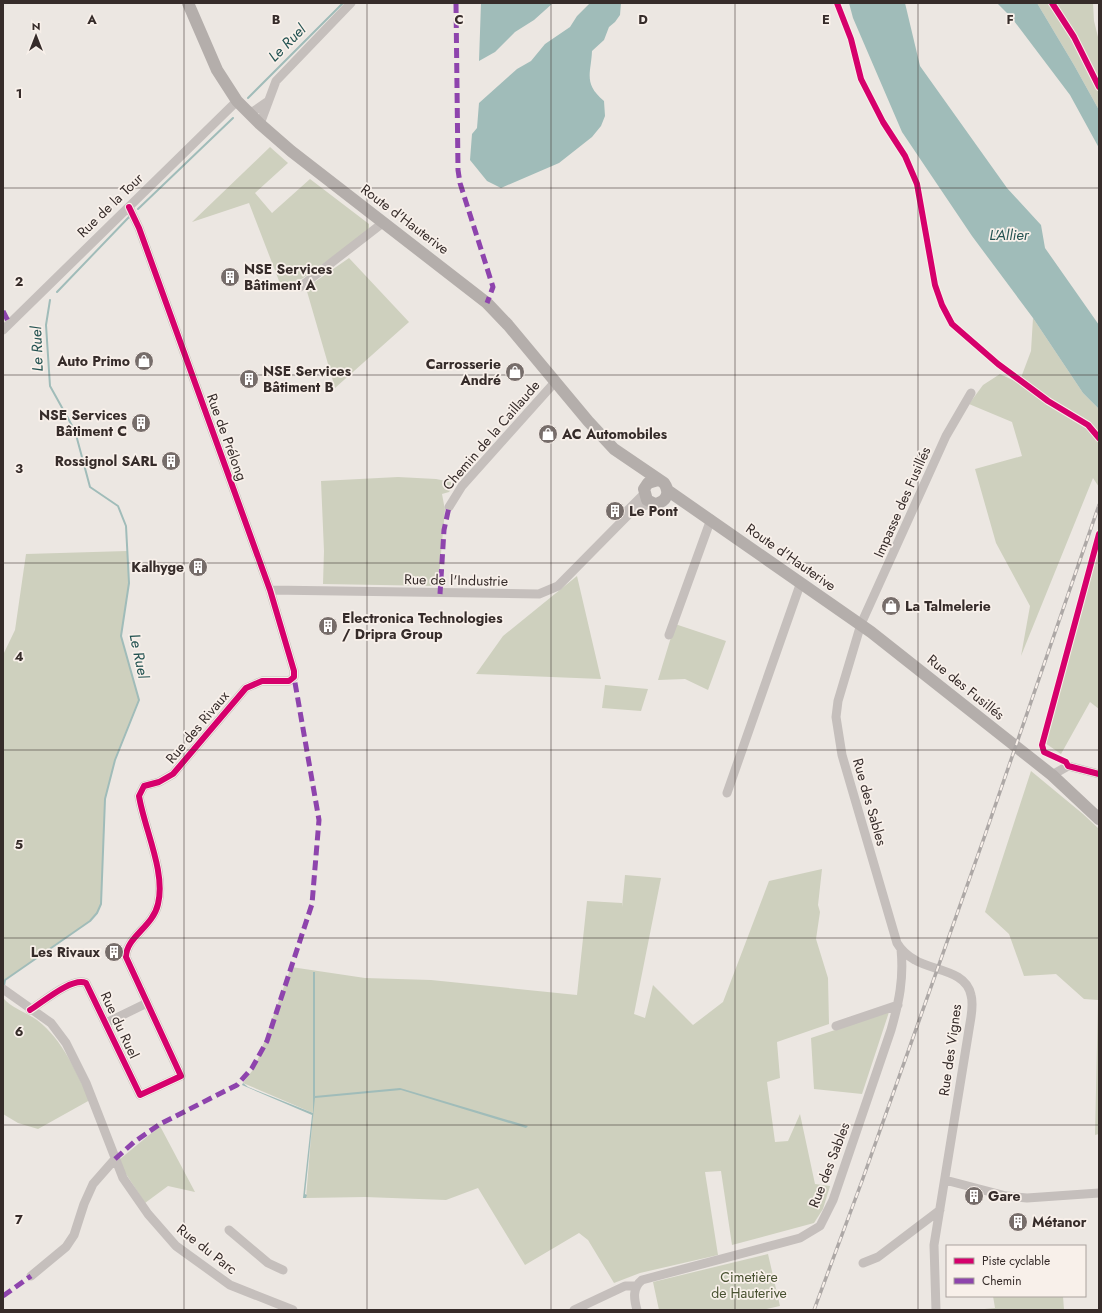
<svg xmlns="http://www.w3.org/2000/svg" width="1102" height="1313" font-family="Jost,sans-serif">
<rect width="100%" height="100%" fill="#ece7e2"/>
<path fill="#ced0be" d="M 1037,3 L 1093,3 L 1094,21 L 1099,41 L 1099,110 L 1074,65 Z
M 270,147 L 288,163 L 255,193 L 272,213 L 310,179 L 369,224 L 369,231 L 289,288 L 281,286 L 249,203 L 192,222 Z
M 349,258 L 409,322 L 335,388 L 306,288 Z
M 1033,318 L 1083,393 L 1099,409 L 1099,487 L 1093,478 L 1021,656 L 1030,606 L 996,543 L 975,469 L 1022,456 L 1012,422 L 969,404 L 983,385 L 1000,374 L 1019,383 L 1031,351 Z
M 398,477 L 436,479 L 456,483 L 449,492 L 442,494 L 445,510 L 438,586 L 323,584 L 324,551 L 321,481 Z
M 1099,547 L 1099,709 L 1090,702 L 1061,754 L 1045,743 Z
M 127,551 L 129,583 L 121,636 L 139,700 L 115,760 L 105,799 L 101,904 L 97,913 L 90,921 L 5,980 L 3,978 L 3,655 L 15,630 L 26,554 Z
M 577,576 L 601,679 L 476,674 L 503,636 Z
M 675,624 L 726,641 L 708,690 L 685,679 L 658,680 Z
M 605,685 L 648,689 L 641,711 L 602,708 Z
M 1031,771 L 1083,814 L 1099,829 L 1099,1134 L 1095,1135 L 1098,1000 L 1084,999 L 1056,974 L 1024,976 L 1009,934 L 985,912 Z
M 822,869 L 818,905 L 820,912 L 816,939 L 828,978 L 829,1024 L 777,1042 L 780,1078 L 767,1082 L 775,1142 L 788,1141 L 800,1114 L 815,1184 L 830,1186 L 823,1209 L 814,1223 L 732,1245 L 721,1171 L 705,1172 L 718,1255 L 640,1273 L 614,1283 L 588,1240 L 579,1233 L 525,1265 L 478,1188 L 446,1200 L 365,1197 L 306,1198 L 313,1113 L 243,1083 L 255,1067 L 291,967 L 365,978 L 431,980 L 577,995 L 587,901 L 622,903 L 622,907 L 625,875 L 661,878 L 634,1014 L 645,1018 L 653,985 L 693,1025 L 723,1002 L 769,881 Z
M 3,998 C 13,1009 26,1012 37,1020 C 64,1041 75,1071 90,1100 L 38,1129 L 18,1123 L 3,1114 Z
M 889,1012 L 862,1094 L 814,1089 L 811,1038 Z
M 160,1126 L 195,1192 L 168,1186 L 145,1203 L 124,1171 L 120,1159 Z
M 768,1254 L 780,1306 L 762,1310 L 659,1310 L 653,1282 Z
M 993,1296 L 1063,1296 L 1064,1310 L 974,1310 L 995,1308 Z"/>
<path fill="#a0bcb9" d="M 481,3 L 553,3 L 534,20 L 515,32 L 495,52 L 479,61 Z
M 590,3 L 621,3 L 620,15 L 615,22 L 609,27 L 604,40 L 592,51 C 591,74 583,83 604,101 L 605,116 L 601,126 L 592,137 L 559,163 L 501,188 L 487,181 L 470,160 L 472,134 L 477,128 L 479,103 L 517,69 L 531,61 L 545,44 L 570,27 L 577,16 Z
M 849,3 L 905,3 L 920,66 L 1007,188 L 1041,225 L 1045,248 L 1099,325 L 1099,409 L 1083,393 L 1033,318 L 972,236 L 902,132 L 853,18 Z
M 997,3 L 1037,3 L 1074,65 L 1099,110 L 1099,148 L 1070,95 L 1011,17 Z
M 313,972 L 315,972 L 315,1096 L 400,1088 L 528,1126 L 526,1128 L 401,1090 L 315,1098 L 305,1194 L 307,1195 L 306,1198 L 303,1198 L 312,1115 L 242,1085 L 243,1083 L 248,1087 L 313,1113 Z"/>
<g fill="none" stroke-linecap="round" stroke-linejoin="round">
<path stroke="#a0bcb9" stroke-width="2" d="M 248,98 L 343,3
M 138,209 L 233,118
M 57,292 L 129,217
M 4,986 L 5,980 L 90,921 L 97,913 L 101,904 L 105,799 L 115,760 L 139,700 L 121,636 L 129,583 L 126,526 L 118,506 L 90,487 L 75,431 L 50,386 L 46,325 L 50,300"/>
<path stroke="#c5bfbc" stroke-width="9" d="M 248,112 L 254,111 L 267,102
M 260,124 L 276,81 L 351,3
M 300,287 L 384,222
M 3,330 L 237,101
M 449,507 L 462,486 L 555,382
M 626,512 L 644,494
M 270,590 L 539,594 L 558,586 L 633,510 L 652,503
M 669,635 L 711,519
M 1052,775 L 1068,766 L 1099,774
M 727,793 L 801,582
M 3,989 L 51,1023 L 66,1043 L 86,1083 L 123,1178 L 148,1214 L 176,1246 L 230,1285 L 293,1310
M 30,1010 C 43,1002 72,977 86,983 L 140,1095 L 181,1076 L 126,957 C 126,937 153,927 158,904 C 166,872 144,828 139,796 L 144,786 L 159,782 L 173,774 L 246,688 L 262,681 L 289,681 L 294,677 L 294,671 L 270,590 L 139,228 L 129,207
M 106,1023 L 147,1003
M 836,1026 L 898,1005
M 945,1180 L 1006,1196 L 1027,1198 L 1099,1193
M 229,1230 L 268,1263 L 283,1270
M 863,1263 L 878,1257 L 940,1210
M 31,1276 L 66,1247 L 74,1235 L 84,1204 L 93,1184 L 115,1159
M 574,1310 L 625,1286 L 636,1286
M 637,1310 C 634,1299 632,1288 642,1280 L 800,1238 L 820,1226 L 833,1200 L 891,1030 C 899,1002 904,979 901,949
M 936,1310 L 934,1245 L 971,1017 C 972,1010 973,1002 971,995 C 966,970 933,971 915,960 C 908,956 901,950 897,943 L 842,755 L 836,717 L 838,701 L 861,624 L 946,436 L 971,393"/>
<path stroke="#b4aeab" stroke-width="12" d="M 188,3 L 217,70 L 237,101 L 260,124 L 291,151 L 487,303 L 508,325 L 588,421 L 614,449 L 664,483 C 671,493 666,502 655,504 L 647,500 L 644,489 L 648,483 L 658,480
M 667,490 L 871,632 L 1052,775 L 1099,819"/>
<g stroke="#ada8a6" stroke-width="3.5">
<path id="rail" d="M 814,1310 L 862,1181 L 984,838 L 1099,505"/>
</g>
<use href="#rail" stroke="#f8f0ea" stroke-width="2" stroke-dasharray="6" stroke-linecap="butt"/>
<path stroke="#8e44ad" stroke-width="5" stroke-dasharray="10 5" stroke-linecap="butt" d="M 456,3 L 458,170 L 460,183 L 493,287 L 487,303
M 3,311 L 9,323
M 440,594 L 444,530 L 449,507
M 115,1159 L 134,1142 L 160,1124 L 237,1085 L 252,1068 L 267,1041 L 312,904 L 319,820 L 294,677
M 3,1296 L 31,1276"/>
<g stroke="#f8f0ea" stroke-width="8">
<path id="cycleway" d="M 837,3 L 851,39 L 861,79 L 883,122 L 905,156 L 917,184 L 935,285 L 942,305 L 952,324 L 998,364 L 1048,401 L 1088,425 L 1099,438
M 1052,3 L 1074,37 L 1099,87
M 1099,534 L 1042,745 L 1044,752 L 1066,762 L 1068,766 L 1099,774
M 30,1010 C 43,1002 72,977 86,983 L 140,1095 L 181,1076 L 126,957 C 126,937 153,927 158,904 C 166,872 144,828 139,796 L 144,786 L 159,782 L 173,774 L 246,688 L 262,681 L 289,681 L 294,677 L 294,671 L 270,590 L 139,228 L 129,207"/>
</g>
<use href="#cycleway" stroke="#d6006c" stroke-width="6"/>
</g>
<path fill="none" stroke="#362c2a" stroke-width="1" stroke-opacity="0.55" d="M 184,3 L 184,1310M 367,3 L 367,1310M 551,3 L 551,1310M 735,3 L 735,1310M 918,3 L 918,1310M 3,188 L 1099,188M 3,375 L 1099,375M 3,563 L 1099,563M 3,750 L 1099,750M 3,938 L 1099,938M 3,1125 L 1099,1125"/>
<defs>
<g id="building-disc" transform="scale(1)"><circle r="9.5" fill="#766d6a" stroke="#f8f0ea"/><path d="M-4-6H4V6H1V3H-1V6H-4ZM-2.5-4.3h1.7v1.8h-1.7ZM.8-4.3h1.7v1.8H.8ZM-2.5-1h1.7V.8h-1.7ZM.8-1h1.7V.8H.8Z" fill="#fff"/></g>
<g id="shop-disc" transform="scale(1)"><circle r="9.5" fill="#766d6a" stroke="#f8f0ea"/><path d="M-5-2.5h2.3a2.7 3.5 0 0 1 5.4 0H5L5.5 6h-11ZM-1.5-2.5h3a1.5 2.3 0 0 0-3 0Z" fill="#fff"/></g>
</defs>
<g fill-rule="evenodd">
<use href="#building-disc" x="230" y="277"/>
<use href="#shop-disc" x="144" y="361"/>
<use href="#shop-disc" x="515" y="372"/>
<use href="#building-disc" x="249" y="379"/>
<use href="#building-disc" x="141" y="423"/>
<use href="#shop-disc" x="548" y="434"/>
<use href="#building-disc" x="171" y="461"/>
<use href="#building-disc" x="615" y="511"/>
<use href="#building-disc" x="198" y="567"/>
<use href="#shop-disc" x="891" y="606"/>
<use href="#building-disc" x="328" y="626"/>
<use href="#building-disc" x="114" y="952"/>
<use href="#building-disc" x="974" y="1196"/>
<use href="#building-disc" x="1018" y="1222"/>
</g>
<g text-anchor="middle" stroke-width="3.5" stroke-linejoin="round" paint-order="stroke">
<g font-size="14" fill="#362c2a" stroke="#f8f0ea">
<text transform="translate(110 205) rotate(-44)" y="5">Rue de la Tour</text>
<text transform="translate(405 219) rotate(37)" y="5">Route d'Hauterive</text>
<text transform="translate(491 435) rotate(-49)" y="5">Chemin de la Caillaude</text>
<text transform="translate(227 437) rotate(70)" y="5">Rue de Prélong</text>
<text transform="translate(902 502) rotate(-66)" y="5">Impasse des Fusillés</text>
<text transform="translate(791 557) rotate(35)" y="5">Route d'Hauterive</text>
<text transform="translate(456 580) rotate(1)" y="5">Rue de l'Industrie</text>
<text transform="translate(966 687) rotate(39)" y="5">Rue des Fusillés</text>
<text transform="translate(197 727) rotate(-50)" y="5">Rue des Rivaux</text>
<text transform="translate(870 802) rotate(74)" y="5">Rue des Sables</text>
<text transform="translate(120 1025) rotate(65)" y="5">Rue du Ruel</text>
<text transform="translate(950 1050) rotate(-82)" y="5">Rue des Vignes</text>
<text transform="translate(829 1165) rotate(-69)" y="5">Rue des Sables</text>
<text transform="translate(207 1249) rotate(38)" y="5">Rue du Parc</text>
</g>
<g font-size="14" font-weight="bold" fill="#362c2a" stroke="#f8f0ea" text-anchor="start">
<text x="244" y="274">NSE Services<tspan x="244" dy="16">Bâtiment A</tspan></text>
<text x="130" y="366" text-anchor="end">Auto Primo</text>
<text x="501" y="369" text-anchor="end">Carrosserie<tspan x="501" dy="16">André</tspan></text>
<text x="263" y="376">NSE Services<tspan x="263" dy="16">Bâtiment B</tspan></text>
<text x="127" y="420" text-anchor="end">NSE Services<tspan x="127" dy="16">Bâtiment C</tspan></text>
<text x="562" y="439">AC Automobiles</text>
<text x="157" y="466" text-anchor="end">Rossignol SARL</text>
<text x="629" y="516">Le Pont</text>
<text x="184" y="572" text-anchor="end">Kalhyge</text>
<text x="905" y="611">La Talmelerie</text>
<text x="342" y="623">Electronica Technologies<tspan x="342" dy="16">/ Dripra Group</tspan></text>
<text x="100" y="957" text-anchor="end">Les Rivaux</text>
<text x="988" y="1201">Gare</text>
<text x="1032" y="1227">Métanor</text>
</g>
<g font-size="14" fill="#485130" stroke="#f8f0ea">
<text x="749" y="1282">Cimetière<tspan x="749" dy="16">de Hauterive</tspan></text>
</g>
<g font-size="15" font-style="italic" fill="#245352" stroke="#f8f0ea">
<text transform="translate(287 43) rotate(-45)" y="5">Le Ruel</text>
<text x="1009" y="240">L'Allier</text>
<text transform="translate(37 349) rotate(-92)" y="5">Le Ruel</text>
<text transform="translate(139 656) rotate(78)" y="5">Le Ruel</text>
</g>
</g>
<g font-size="13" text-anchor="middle" font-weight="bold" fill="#362c2a" stroke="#f8f0ea" stroke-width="3.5" stroke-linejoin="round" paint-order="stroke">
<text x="92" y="24">A</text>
<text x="276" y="24">B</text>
<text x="459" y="24">C</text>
<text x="643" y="24">D</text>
<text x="826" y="24">E</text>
<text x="1010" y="24">F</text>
<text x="19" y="98">1</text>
<text x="19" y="286">2</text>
<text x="19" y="473">3</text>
<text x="19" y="661">4</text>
<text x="19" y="849">5</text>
<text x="19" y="1036">6</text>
<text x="19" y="1224">7</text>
</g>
<rect width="1102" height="1313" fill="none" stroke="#362c2a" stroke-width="8"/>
<rect x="946" y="1245" width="140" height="52" fill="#f8f0ea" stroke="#aaa29d"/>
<rect x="954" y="1258" width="20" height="6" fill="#d6006c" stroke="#aaa29d"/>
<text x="982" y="1265" font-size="12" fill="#362c2a">Piste cyclable</text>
<rect x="954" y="1278" width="20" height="6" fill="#8e44ad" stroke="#aaa29d"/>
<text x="982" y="1285" font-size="12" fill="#362c2a">Chemin</text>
<g transform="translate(36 36)" stroke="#f8f0ea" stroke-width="3" paint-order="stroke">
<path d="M0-3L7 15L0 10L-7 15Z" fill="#362c2a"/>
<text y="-6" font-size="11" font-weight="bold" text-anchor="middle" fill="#362c2a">N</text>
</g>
</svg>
